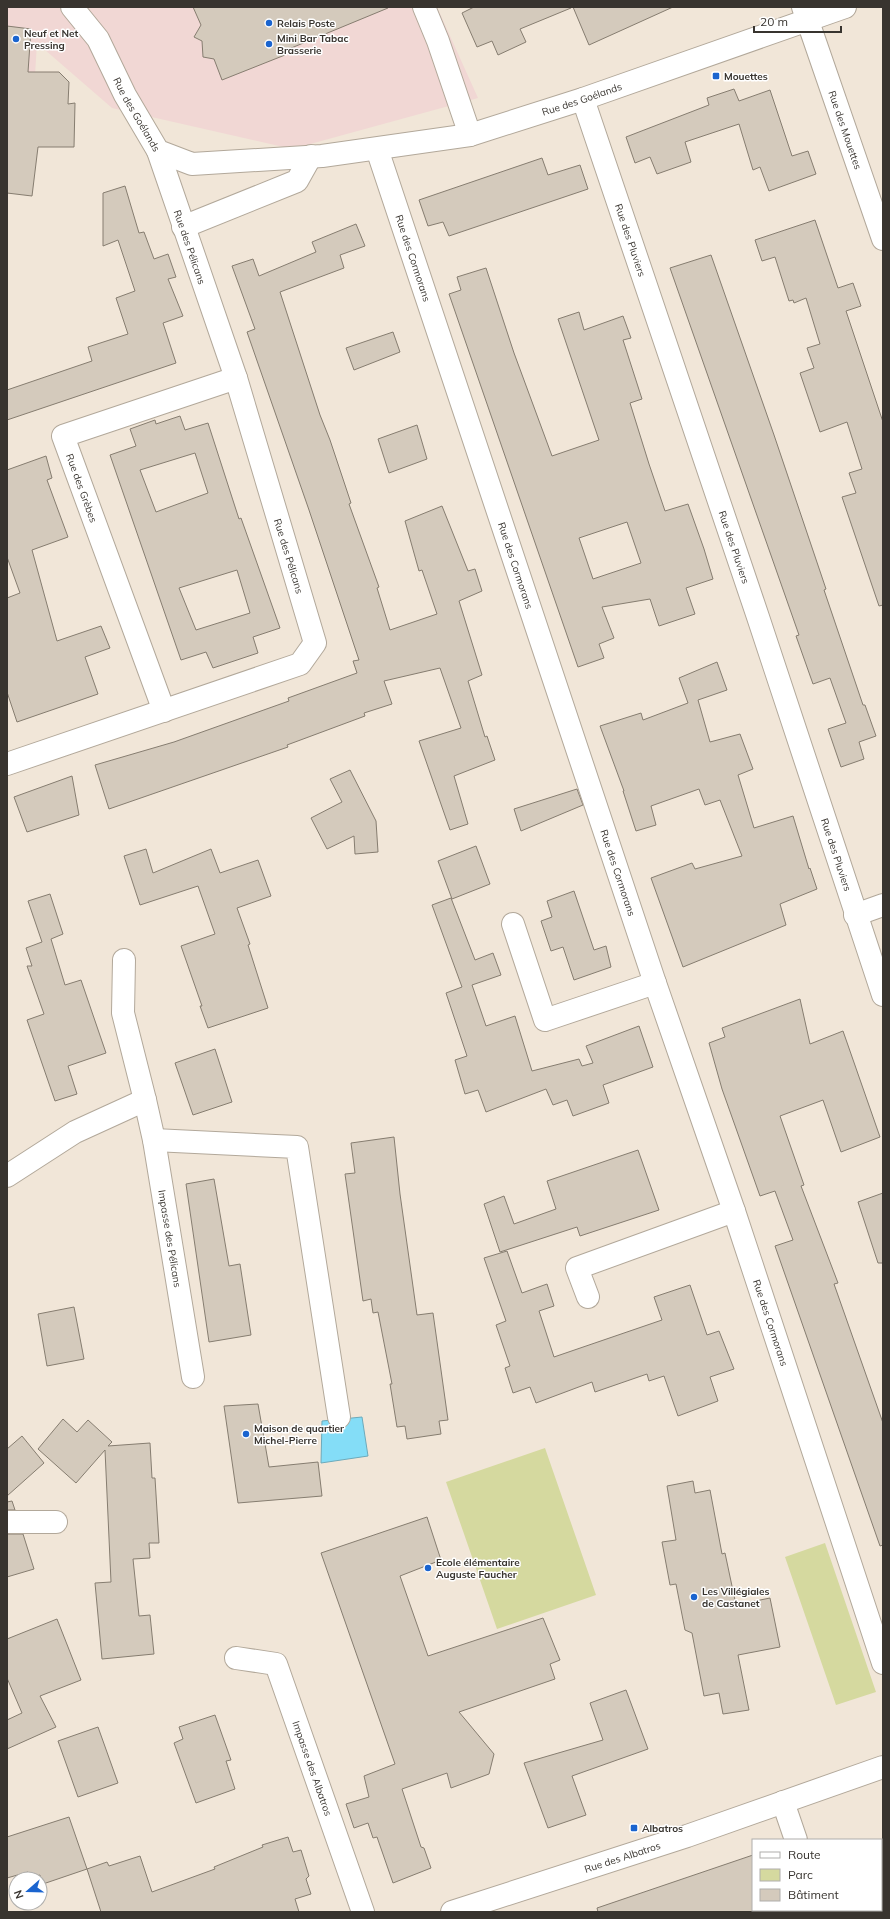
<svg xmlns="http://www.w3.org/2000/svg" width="890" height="1919" font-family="Mulish,sans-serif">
<rect width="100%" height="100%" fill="#f1e6d8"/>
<path fill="#f1d7d4" d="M 7,7 L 437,7 L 478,98 L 292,149 L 112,108 L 37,43 L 29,171 L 7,171 Z"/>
<path fill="#d5d99f" d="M 545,1448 L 596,1595 L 497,1629 L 446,1482 Z
M 825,1543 L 876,1692 L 836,1705 L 785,1557 Z"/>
<path fill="#84ddf7" stroke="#6daabb" d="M 362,1417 L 368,1456 L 321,1463 L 322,1421 Z"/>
<path fill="#d4cabc" stroke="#867d70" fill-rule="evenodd" d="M 193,7 L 388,7 L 388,8 L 284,51 L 285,55 L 222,80 L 214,59 L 203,57 L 202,41 L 194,37 L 201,25 Z
M 474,7 L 571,7 L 571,8 L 520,29 L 526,42 L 498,55 L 492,41 L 477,47 L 462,13 Z
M 573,7 L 673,7 L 589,45 Z
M 7,26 L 31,29 L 28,72 L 59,72 L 69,82 L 68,104 L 75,103 L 74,147 L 38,147 L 32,196 L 7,193 Z
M 734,89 L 739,101 L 770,90 L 792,156 L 808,151 L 816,174 L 769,191 L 760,167 L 753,170 L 739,124 L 685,142 L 691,162 L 657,174 L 650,157 L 635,163 L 626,137 L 709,105 L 707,98 Z
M 542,158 L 548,175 L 580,165 L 588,189 L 449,236 L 443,222 L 428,226 L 419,200 Z
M 125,186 L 139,233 L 144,232 L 154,259 L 168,254 L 176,277 L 168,279 L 183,316 L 163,323 L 176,363 L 7,420 L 7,390 L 92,361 L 88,347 L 128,334 L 116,298 L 135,291 L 118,240 L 103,246 L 103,193 Z
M 815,220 L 838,288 L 853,283 L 861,306 L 846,311 L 883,422 L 883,605 L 879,606 L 842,497 L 856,493 L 849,473 L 862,469 L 847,422 L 820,432 L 800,373 L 814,368 L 807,348 L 820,344 L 806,298 L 794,303 L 793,300 L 789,301 L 775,257 L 762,261 L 755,240 Z
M 356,224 L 365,246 L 340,255 L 344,268 L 280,292 L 320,415 L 330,440 L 351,503 L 349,504 L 379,587 L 377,588 L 390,630 L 437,614 L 422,570 L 419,571 L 405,521 L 442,506 L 468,571 L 475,569 L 482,591 L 459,601 L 482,675 L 468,681 L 485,737 L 487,736 L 495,760 L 454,776 L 468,824 L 450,830 L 419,741 L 461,728 L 440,668 L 384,681 L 392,704 L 364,713 L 365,716 L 287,745 L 288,747 L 109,809 L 95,765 L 174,742 L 289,701 L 288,698 L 357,673 L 353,661 L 359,660 L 309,510 L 247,332 L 255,329 L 232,266 L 253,259 L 259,276 L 316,252 L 312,242 Z
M 711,255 L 774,435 L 826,589 L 824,590 L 863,705 L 865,705 L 876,736 L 859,742 L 864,759 L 841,767 L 828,729 L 846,723 L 830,678 L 813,684 L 796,636 L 799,635 L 670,268 Z
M 486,268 L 514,353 L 552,456 L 599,440 L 558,319 L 579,312 L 584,330 L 623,316 L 631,338 L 623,340 L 642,399 L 630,403 L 649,464 L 665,511 L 688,504 L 704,549 L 713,579 L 686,588 L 695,614 L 659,626 L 650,599 L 602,607 L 614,638 L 599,644 L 604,658 L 578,667 L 449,294 L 461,290 L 457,277 ZM 627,522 L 641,563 L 593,579 L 579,538 Z
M 393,332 L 400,352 L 354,370 L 346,348 Z
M 180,416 L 185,430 L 208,423 L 239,519 L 241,518 L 280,628 L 253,637 L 258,653 L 213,668 L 206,652 L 181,660 L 110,455 L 136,446 L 130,429 L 155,420 L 156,424 ZM 195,453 L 208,493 L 156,512 L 140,470 ZM 237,570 L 250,613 L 196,630 L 179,588 Z
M 417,425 L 427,459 L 389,473 L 378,439 Z
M 46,456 L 52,478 L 47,480 L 68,537 L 32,550 L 57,641 L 101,626 L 110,648 L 85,657 L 98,694 L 17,722 L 7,692 L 7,598 L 20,593 L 7,557 L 7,470 Z
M 717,662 L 727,690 L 698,700 L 710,742 L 740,734 L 753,769 L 738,775 L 754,828 L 793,816 L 809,869 L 810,868 L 817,889 L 780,904 L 786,925 L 683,967 L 651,878 L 692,863 L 695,869 L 742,856 L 720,800 L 705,805 L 699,789 L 651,806 L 656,825 L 636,831 L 623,791 L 624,791 L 600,726 L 641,713 L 643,720 L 688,703 L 679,678 Z
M 350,770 L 376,821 L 378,852 L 355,854 L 354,836 L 327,849 L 311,818 L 342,802 L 330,779 Z
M 72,776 L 79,815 L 27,832 L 14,797 Z
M 577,789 L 583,805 L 521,831 L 514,809 Z
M 476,846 L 490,884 L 452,899 L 438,861 Z
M 146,849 L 153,873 L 211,849 L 220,873 L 258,860 L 271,896 L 237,908 L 250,944 L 248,945 L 268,1008 L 208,1028 L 200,1006 L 202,1006 L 181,946 L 215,934 L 198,886 L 140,905 L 124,856 Z
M 574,891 L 594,950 L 606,946 L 611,967 L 574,980 L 563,947 L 551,951 L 541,921 L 552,917 L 547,901 Z
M 50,894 L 63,934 L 51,939 L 65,985 L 81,980 L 106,1053 L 68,1066 L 77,1094 L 55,1101 L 27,1020 L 44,1014 L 27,966 L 32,966 L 26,948 L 42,942 L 28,901 Z
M 451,898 L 475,960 L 493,953 L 501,975 L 472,985 L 486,1026 L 515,1016 L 532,1071 L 579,1059 L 582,1066 L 593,1063 L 586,1046 L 639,1026 L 653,1067 L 603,1085 L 609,1103 L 573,1116 L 567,1100 L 553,1105 L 546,1089 L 486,1112 L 478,1090 L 465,1094 L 455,1060 L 467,1056 L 446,993 L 462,987 L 432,905 Z
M 800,999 L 810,1044 L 843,1031 L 880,1137 L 841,1152 L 823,1100 L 780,1116 L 804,1185 L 801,1186 L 838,1283 L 834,1284 L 883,1423 L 883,1545 L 880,1546 L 775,1246 L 793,1240 L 775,1191 L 760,1196 L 722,1089 L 709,1043 L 725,1037 L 722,1028 Z
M 215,1049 L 232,1102 L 193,1115 L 175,1063 Z
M 394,1137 L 400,1194 L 417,1315 L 433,1313 L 448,1420 L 439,1421 L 441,1434 L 407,1439 L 405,1426 L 397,1427 L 390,1384 L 392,1384 L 378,1312 L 373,1313 L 371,1299 L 363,1301 L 345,1174 L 355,1173 L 351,1143 Z
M 638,1150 L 659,1210 L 580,1236 L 577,1227 L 500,1252 L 484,1204 L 504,1196 L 514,1224 L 556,1209 L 547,1181 Z
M 214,1179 L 229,1266 L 240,1264 L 251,1335 L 209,1342 L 186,1184 Z
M 883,1193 L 883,1263 L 878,1263 L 858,1202 Z
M 507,1251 L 522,1293 L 547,1284 L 554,1306 L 539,1311 L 554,1357 L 662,1320 L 654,1297 L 690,1285 L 707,1335 L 719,1331 L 734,1369 L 710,1377 L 718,1401 L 678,1416 L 664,1376 L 649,1381 L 647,1374 L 595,1392 L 592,1382 L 536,1403 L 530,1387 L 513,1393 L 505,1368 L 510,1366 L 496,1325 L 506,1321 L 484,1258 Z
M 74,1307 L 84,1359 L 47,1366 L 38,1314 Z
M 258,1404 L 269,1467 L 318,1462 L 322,1496 L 238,1503 L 224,1406 Z
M 63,1419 L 77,1432 L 88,1420 L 112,1442 L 108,1446 L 150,1443 L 152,1478 L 155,1478 L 159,1543 L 149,1543 L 150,1558 L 133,1559 L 139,1616 L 150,1615 L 154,1654 L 102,1659 L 95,1583 L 111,1582 L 105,1450 L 76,1483 L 38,1449 Z
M 22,1436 L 44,1463 L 7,1496 L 7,1449 Z
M 693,1481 L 695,1493 L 710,1490 L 722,1554 L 725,1553 L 736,1605 L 770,1598 L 780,1647 L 738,1655 L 749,1710 L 723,1714 L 719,1693 L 704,1696 L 692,1633 L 685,1630 L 676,1584 L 670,1585 L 662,1542 L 676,1540 L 667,1486 Z
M 12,1501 L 15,1510 L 7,1510 L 7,1502 Z
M 427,1517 L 441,1560 L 400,1576 L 428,1656 L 543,1618 L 560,1660 L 550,1664 L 555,1679 L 459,1712 L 494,1754 L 489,1774 L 451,1788 L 447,1773 L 402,1789 L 421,1847 L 424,1848 L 431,1868 L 393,1883 L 377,1837 L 373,1838 L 368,1823 L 354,1828 L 346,1804 L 369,1797 L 364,1776 L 395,1764 L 321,1553 Z
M 7,1534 L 23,1534 L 34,1569 L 7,1577 Z
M 57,1619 L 81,1680 L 40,1696 L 56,1727 L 7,1749 L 7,1720 L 22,1713 L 7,1678 L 7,1639 Z
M 626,1690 L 648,1749 L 572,1776 L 586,1815 L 548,1828 L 524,1763 L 603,1740 L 590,1703 Z
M 215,1715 L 231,1760 L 226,1761 L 235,1789 L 196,1803 L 174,1743 L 183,1739 L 179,1727 Z
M 98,1727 L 118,1783 L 78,1797 L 58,1741 Z
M 69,1817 L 87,1869 L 107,1862 L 109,1866 L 140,1856 L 152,1892 L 215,1869 L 214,1867 L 263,1847 L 262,1845 L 288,1837 L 293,1852 L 301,1850 L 309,1876 L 306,1879 L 311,1894 L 295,1899 L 299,1912 L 101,1912 L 87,1869 L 40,1885 L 40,1875 L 30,1878 L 28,1872 L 7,1878 L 7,1837 Z
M 753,1855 L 753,1912 L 598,1912 L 597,1908 Z"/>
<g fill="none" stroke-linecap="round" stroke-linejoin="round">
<g stroke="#b2a89a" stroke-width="24">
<g id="minor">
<path id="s1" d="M 72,7 L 98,39 L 125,95 L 158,151 L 192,164 L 322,156 L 470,135 L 583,99 L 845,7"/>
<path d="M 424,7 L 438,41 L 470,135"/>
<path id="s2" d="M 803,7 L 883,239"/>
<path id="s3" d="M 583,99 L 758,617 L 883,995"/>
<path id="s4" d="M 377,149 L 655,983 L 734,1211 L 883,1663"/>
<path d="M 183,227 L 297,181 L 311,156"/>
<path d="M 164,711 L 63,436 L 236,378"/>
<path d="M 7,764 L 300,664 L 315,643 L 236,378 L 158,151"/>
<path d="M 855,915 L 883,905"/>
<path d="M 513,924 L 545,1020 L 655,983"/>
<path id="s5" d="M 145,1100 L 154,1140 L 193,1377"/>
<path d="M 154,1140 L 297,1147 L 339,1417"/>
<path d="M 7,1176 L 75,1132 L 145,1100 L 123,1013 L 124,960"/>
<path d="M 588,1297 L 577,1268 L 734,1211"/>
<path d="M 7,1522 L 56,1522"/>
<path id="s6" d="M 236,1658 L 276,1664 L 363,1912"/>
<path d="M 783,1802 L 796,1840"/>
<path d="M 821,1910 L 821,1912"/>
<path id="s7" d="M 452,1912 L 687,1836 L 883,1767"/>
</g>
</g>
<use href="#minor" stroke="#fff" stroke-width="22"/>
</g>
<g fill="#1a64cf" stroke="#fff" stroke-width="1.5">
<circle cx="269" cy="23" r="4"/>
<circle cx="16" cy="39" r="4"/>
<circle cx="269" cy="44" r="4"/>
<rect x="712" y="72" width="8" height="8" rx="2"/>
<circle cx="246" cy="1434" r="4"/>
<circle cx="428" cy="1568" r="4"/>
<circle cx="694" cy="1597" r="4"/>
<rect x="630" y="1824" width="8" height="8" rx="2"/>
</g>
<g text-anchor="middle" stroke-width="3" stroke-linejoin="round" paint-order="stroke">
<g font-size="10" font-weight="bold" fill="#38342f" stroke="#fff" text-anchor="start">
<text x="277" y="27">Relais Poste</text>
<text x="24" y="37">Neuf et Net<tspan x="24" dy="12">Pressing</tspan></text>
<text x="277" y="42">Mini Bar Tabac<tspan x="277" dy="12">Brasserie</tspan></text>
<text x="724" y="80">Mouettes</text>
<text x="254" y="1432">Maison de quartier<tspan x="254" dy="12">Michel-Pierre</tspan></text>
<text x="436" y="1566">Ecole élémentaire<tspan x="436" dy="12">Auguste Faucher</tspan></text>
<text x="702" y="1595">Les Villégiales<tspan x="702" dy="12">de Castanet</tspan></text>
<text x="642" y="1832">Albatros</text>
</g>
<g font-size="10" fill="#38342f" stroke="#fff">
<text dy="4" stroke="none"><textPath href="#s1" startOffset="602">Rue des Goélands</textPath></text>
<text dy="4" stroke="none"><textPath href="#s1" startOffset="126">Rue des Goélands</textPath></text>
<text dy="4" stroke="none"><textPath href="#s2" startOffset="130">Rue des Mouettes</textPath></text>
<text dy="4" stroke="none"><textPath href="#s3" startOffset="149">Rue des Pluviers</textPath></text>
<text transform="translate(190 247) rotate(71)" y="4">Rue des Pélicans</text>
<text dy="4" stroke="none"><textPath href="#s4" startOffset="115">Rue des Cormorans</textPath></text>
<text transform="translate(82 488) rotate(70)" y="4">Rue des Grèbes</text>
<text dy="4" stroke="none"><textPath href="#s3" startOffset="473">Rue des Pluviers</textPath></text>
<text transform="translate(289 556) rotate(73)" y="4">Rue des Pélicans</text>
<text dy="4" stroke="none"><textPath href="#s4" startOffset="439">Rue des Cormorans</textPath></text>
<text dy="4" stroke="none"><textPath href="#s3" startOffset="797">Rue des Pluviers</textPath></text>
<text dy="4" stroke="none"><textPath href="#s4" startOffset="763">Rue des Cormorans</textPath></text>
<text dy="4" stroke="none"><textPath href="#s5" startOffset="141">Impasse des Pélicans</textPath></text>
<text dy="4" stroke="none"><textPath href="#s4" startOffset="1238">Rue des Cormorans</textPath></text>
<text dy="4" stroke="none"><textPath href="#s6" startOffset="151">Impasse des Albatros</textPath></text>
<text dy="4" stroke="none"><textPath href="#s7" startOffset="179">Rue des Albatros</textPath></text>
</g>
</g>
<rect width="890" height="1919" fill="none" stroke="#38342f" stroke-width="16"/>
<rect x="752" y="1839" width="130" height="72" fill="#ffffff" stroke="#afaeac"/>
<rect x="760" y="1852" width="20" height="6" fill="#ffffff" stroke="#afaeac"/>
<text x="788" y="1859" font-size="12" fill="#38342f">Route</text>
<rect x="760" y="1869" width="20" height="12" fill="#d5d99f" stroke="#afaeac"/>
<text x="788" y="1879" font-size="12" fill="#38342f">Parc</text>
<rect x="760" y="1889" width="20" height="12" fill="#d4cabc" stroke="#afaeac"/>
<text x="788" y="1899" font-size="12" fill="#38342f">Bâtiment</text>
<g transform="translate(28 1891) rotate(250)"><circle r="19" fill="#ffffff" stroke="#afaeac"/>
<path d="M0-3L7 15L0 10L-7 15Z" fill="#1a64cf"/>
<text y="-6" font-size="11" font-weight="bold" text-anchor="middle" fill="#38342f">N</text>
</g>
<path d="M754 26v6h87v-6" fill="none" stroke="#38342f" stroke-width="2"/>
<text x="760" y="26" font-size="12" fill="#38342f" stroke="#ffffff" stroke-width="3" paint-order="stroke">20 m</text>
</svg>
